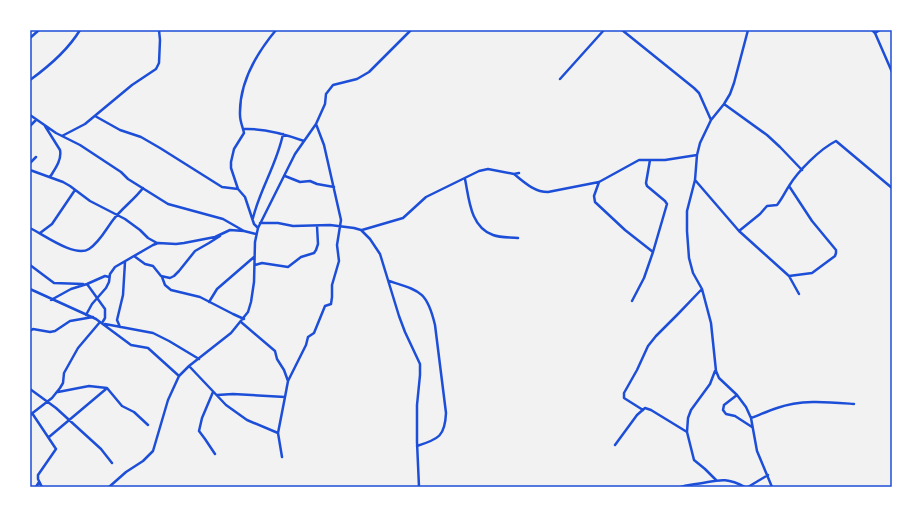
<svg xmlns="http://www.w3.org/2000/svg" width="922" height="517" font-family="'DejaVu Sans',sans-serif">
<rect width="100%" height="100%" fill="#f2f2f2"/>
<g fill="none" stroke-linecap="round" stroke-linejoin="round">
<path stroke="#1d4ed8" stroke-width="2.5" d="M 622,30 L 694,88 L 699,93 L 711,120
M 748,30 L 734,83 L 730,94 L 724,104 L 711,120 L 700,143 L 697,155 L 695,180 L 687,211 L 687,231 L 689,258 L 693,273 L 702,289 L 711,323 L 716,371 L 719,378 L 737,395 L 746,407 L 751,418 L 757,451 L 772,487
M 872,30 L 875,33 L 892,72
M 875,33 L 880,30
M 30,38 L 39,30
M 560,79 L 604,30
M 30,80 C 48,67 68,50 80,30
M 724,104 L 767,135 L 780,147 L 802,170
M 30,115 L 56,133 L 80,145 L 121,172 L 128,179 L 168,204 L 223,219 L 244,231
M 95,116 L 120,130 L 141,137 L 160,148 L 222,187 L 238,189
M 30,126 L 36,120
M 45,126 L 60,150 C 62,160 55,169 50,177
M 243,129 C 264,128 285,134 304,141
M 62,136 L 85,124 L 132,85 L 156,69 L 159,63 L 160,40 L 159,30
M 30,163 L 36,157
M 30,170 L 63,182 L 70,186 L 90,201 L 125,219 L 140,230 L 148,238 L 157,243
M 514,174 C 524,182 534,192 548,192 L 599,182 L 639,160 L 665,160 L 697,155
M 285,176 L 300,182 L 310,181 L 317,184 L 334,187
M 465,179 C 469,198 470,227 493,235 C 501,238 510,237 518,238
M 695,180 L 739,231 L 789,276 L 799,294
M 599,182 L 594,196 L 595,202 L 625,230 L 653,252
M 253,218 C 260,189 277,164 283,134
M 260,223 L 278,223 L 293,226 L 330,225 L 354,228 L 361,230 L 370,239 L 380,254 L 399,316 L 405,332 L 420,364 L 420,375 L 417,405 L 417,442 L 419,487
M 30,228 C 44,235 75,258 89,249 C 100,242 106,229 113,220 C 122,208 134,200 143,188
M 258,228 L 254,224 L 245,197 L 238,189 L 231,168 L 231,162 L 234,149 L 244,133 C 243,127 240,122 240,115 C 239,83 256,54 276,30
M 362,230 L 403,218 L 426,197 L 479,171 L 488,169 L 514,174 L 519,173
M 739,231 L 760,214 L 767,206 L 777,205 C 782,199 785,192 789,186 C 798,171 820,149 836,141 L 892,188
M 40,233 L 52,224 L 75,190
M 134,256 L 145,264 L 153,266 L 161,276 L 170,278 L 174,276 L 179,271 L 195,251 L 209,243 L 220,236
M 30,265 L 54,283 L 83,284
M 255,265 L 262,263 L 288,267 L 301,257 L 314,253 L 316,250 L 318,244 L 317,226
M 789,276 L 812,273 L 835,256 L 836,253 L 836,250 L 812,221 L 789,186
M 162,277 L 165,285 L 171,290 L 200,297 L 233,314 L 244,319
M 389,281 C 420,291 427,291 435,325 L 446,413 C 445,436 439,439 417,446
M 87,284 L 105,309 L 105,318 L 102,323
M 30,289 L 96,319 L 131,345 L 148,348 L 179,376
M 51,300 L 71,289 L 87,284 L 105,276 L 109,277
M 632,301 L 644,278 L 653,252 L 667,204 L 665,201 L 647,186 L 646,183 L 650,160
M 209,302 L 217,289 L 254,257
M 86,315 L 92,304 L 106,288 L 109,282 L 110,274 L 115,267 L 153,245 L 158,243 L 176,244 L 184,243 L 215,237 L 230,230 L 244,231 L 256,234
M 241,322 L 275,351 L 277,359 L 284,370 L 288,381
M 105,324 L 153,333 L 169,341 L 199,359
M 120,327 L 117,320 L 123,295 L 125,262
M 30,331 L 33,329 L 50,332 L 55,331 L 70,321 L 93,317
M 189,366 L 226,405 L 247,420 L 278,433
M 715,371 L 710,384 L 691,410 L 688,418 L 687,432 L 694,460 L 705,469 L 716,480
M 30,389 L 56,408 L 101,449 L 112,463
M 58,392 L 89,386 L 107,388 L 122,406 L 134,412 L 148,425
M 213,392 L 202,418 L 199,431 L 205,439 L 215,454
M 217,395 L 233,394 L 285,397
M 737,395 L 724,405 L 723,410 L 726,414 L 735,416 L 752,427
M 643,410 L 624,398 L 624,393 L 637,370 L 648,346 L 656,336 L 678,314 L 701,290
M 32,413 L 56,449 L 38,475 L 38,479 L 42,487
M 30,415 L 52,398 L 60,388 L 63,383 L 64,373 L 78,348 L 100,322
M 751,418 C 759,415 768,411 777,408 C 801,399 829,402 854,404
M 49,437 L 106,389
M 615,445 L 637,415 L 645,408 L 651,410 L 687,432
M 282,457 L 278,433 L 285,397 L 288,381 L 306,345 L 308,337 L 314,333 L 325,306 L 331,304 L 332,297 L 332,285 L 339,261 L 337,245 L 341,220 L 324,145 L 316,124
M 36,487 L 39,482
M 109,487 L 126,472 L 143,461 L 153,451 L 168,400 L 179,376 L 189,366 L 231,333 L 248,312 L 251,302 L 254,282 L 255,242 L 258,228 L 295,154 L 316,124 L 325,104 L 326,94 L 333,85 L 357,79 L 369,72 L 411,30
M 681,487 C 686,485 691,485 696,484 C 718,481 724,476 745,487
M 748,487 L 768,475"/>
</g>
<rect width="922" height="517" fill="none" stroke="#ffffff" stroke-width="62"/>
<rect x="31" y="31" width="860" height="455" fill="none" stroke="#1d4ed8" stroke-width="1.5"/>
</svg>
